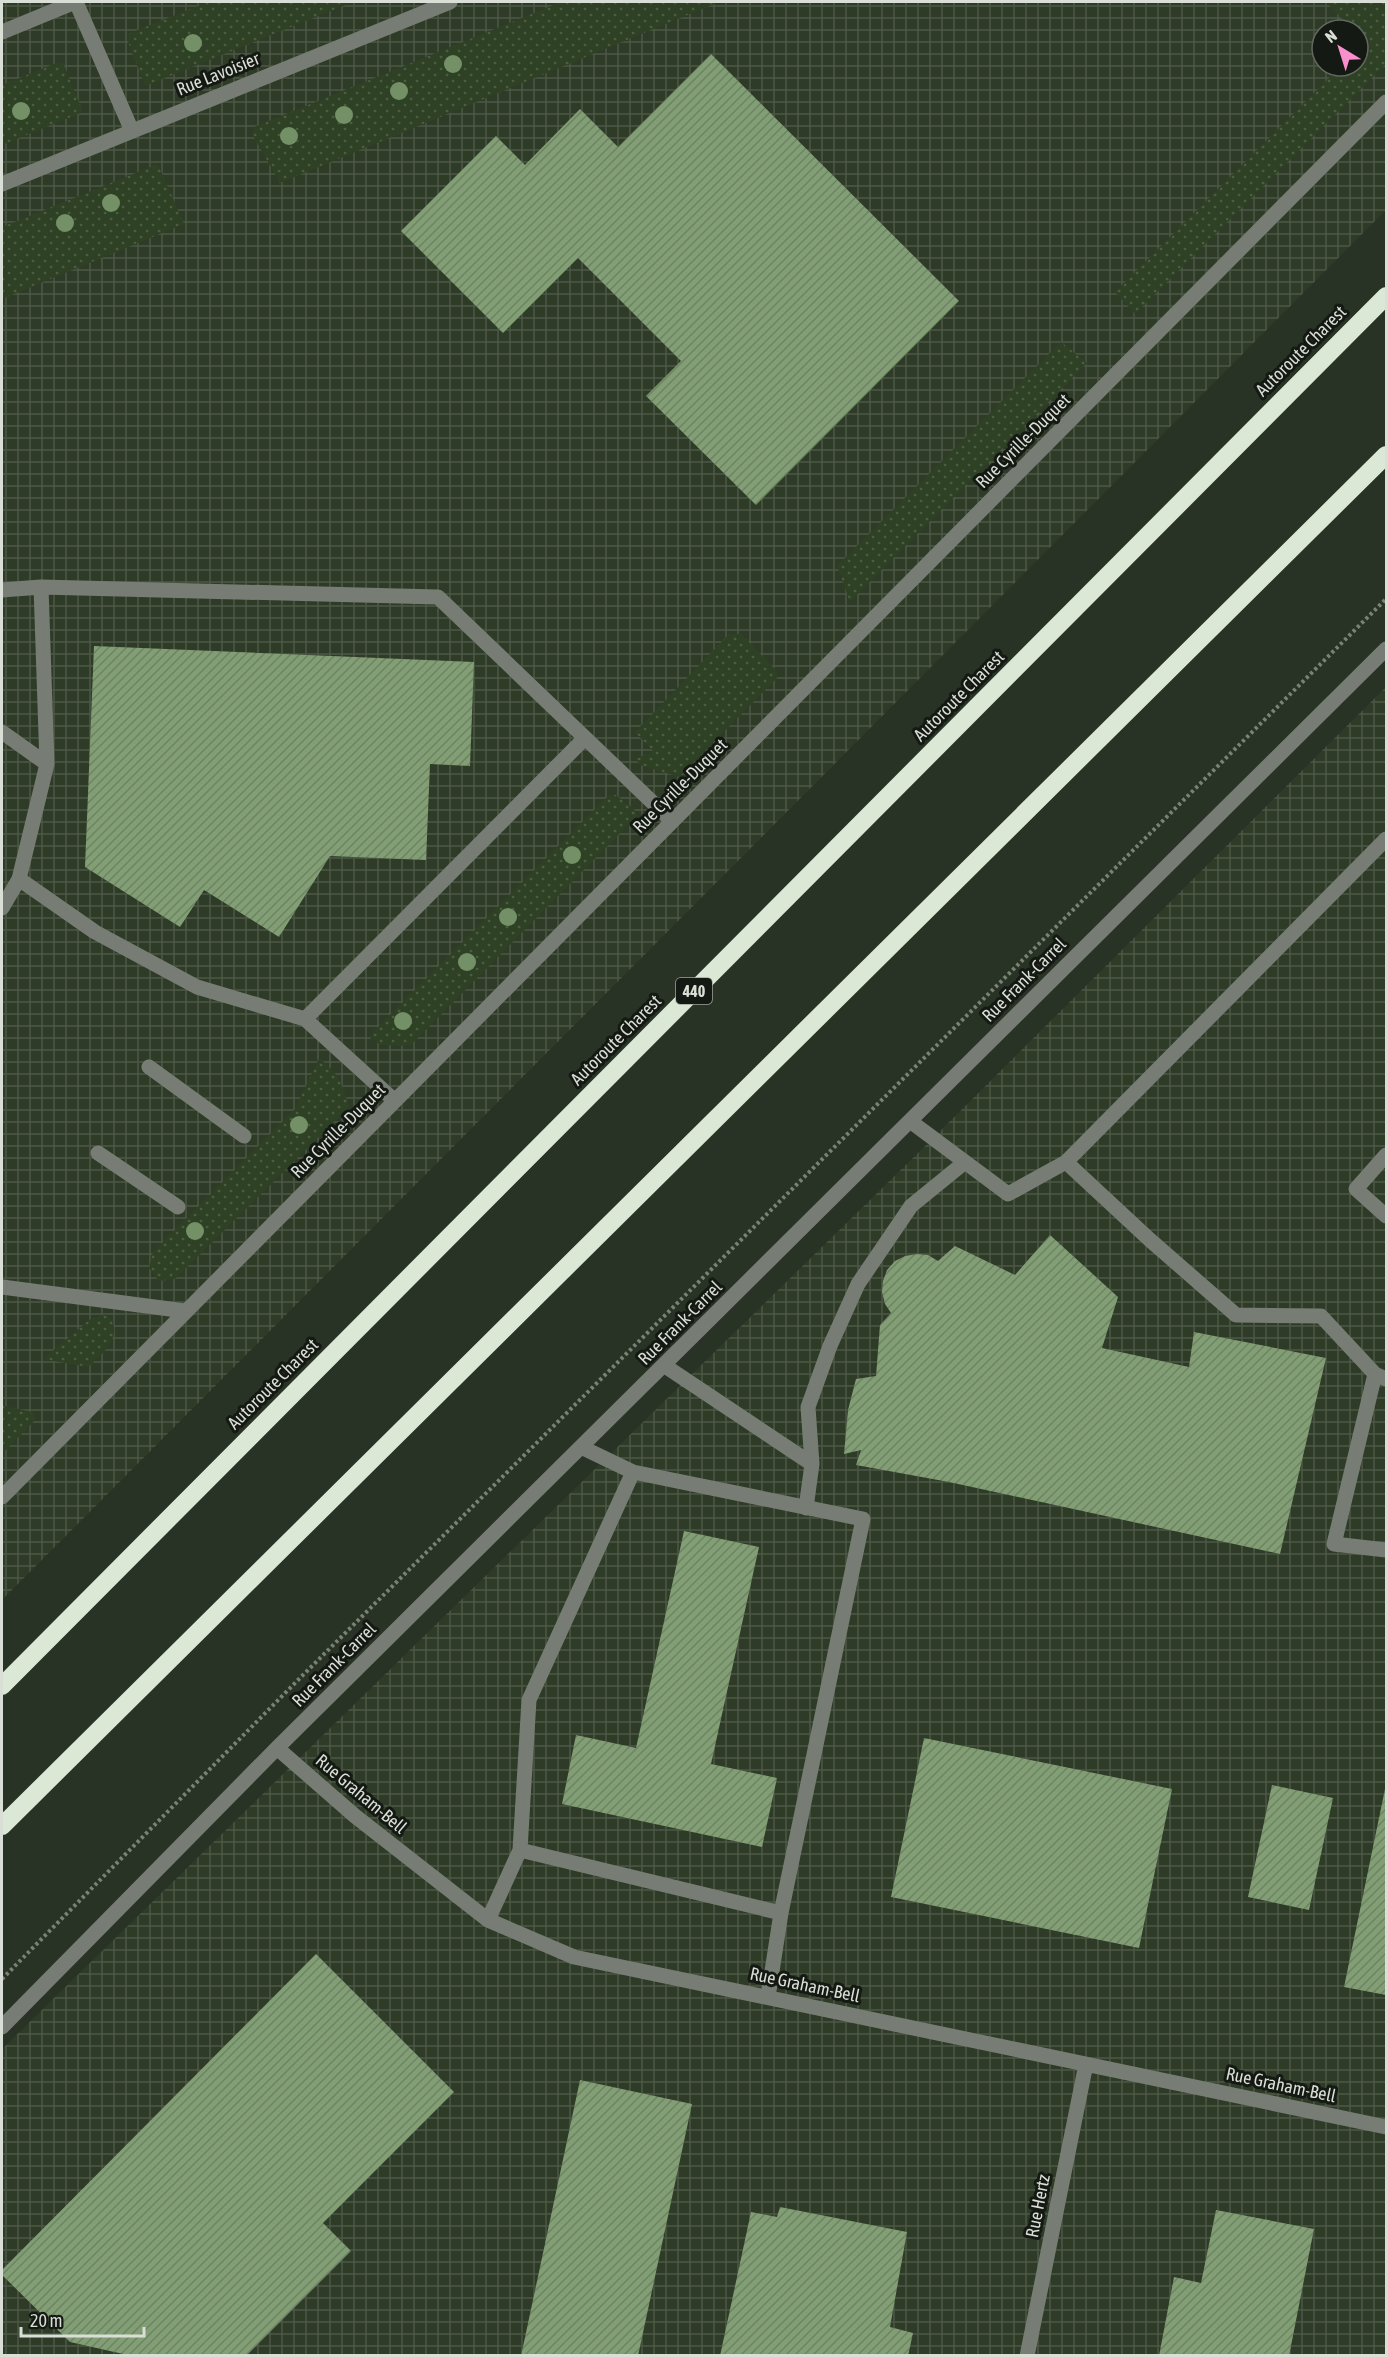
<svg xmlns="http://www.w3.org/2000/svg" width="1388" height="2357" font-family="'Asap Condensed',sans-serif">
<defs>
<pattern id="industrial-grid" width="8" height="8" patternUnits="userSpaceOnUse" patternTransform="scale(1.5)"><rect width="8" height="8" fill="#2e3b27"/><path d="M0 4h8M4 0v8" fill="none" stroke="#4c5746"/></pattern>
<pattern id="grass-dots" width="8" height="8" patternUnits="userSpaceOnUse" patternTransform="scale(1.5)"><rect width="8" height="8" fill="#2e4124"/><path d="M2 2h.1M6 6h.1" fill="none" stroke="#4c5c43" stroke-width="1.8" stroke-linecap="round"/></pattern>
<pattern id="building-hatch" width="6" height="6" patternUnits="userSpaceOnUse" patternTransform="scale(1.5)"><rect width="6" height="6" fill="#829e74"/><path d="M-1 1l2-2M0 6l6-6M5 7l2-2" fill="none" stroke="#6e8364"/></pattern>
</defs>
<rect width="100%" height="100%" fill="#293325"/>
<path fill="url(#industrial-grid)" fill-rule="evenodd" d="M 2,2 L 1386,2 L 1386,210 L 2,1600 ZM 1322,30 L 1358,30 L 1358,66 L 1322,66 Z
M 1386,687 L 1386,2355 L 2,2356 L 2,2049 L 916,1155 Z"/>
<path fill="url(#grass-dots)" d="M 208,2 L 353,2 L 145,86 L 127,39 L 130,33 Z
M 561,2 L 719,2 L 280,183 L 252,134 L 254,127 Z
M 1326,2 L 1386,2 L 1386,64 L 1135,314 L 1115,292 L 1341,66 L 1358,66 L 1358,49 L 1364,42 L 1358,35 L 1358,30 L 1353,30 Z
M 59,62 L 64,65 L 83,112 L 2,145 L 2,85 Z
M 158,164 L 184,224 L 2,299 L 2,227 Z
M 1061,342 L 1087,363 L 850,602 L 837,566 Z
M 729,634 L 741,634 L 775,669 L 778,677 L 679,777 L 640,765 L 636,759 L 653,751 L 635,732 Z
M 616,795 L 633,808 L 638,815 L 410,1046 L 381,1045 L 371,1039 L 370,1035 L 608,796 Z
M 319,1058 C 339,1074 342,1082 349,1107 L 175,1279 L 159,1281 L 149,1268 L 153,1252 L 295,1109 Z
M 101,1315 L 110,1317 C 123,1338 102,1354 88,1367 L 43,1359 L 89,1320 Z
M 2,1405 L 31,1412 L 36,1419 L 2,1454 Z"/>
<path fill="url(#building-hatch)" d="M 711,54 L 959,301 L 756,505 L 646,396 L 681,361 L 578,258 L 503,333 L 401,231 L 496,136 L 525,165 L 580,109 L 618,147 Z
M 94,646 L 474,662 L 470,766 L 430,764 L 426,860 L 330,856 L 279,937 L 204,890 L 180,927 L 85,867 Z
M 1050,1235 L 1118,1297 L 1102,1348 L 1189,1367 L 1194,1332 L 1326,1358 L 1280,1554 L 949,1482 L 856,1465 L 861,1450 L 844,1454 L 848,1410 L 856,1379 L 876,1376 L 880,1325 L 891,1313 L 885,1304 L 882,1292 L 883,1281 L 887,1270 L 895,1261 L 905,1256 L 917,1254 L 928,1255 L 938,1261 L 955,1246 L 1015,1275 Z
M 684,1531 L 759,1547 L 711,1764 L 777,1778 L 762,1847 L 562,1804 L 576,1735 L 636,1748 Z
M 924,1738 L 1172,1789 L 1139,1948 L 891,1897 Z
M 1272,1785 L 1333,1798 L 1309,1910 L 1248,1897 Z
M 1385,1789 L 1386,1789 L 1386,1995 L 1344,1987 Z
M 316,1954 L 454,2092 L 323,2223 L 351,2251 L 246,2356 L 132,2356 L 70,2342 L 2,2275 L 2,2270 Z
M 580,2080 L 692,2104 L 638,2356 L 521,2356 Z
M 780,2207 L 907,2232 L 890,2327 L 913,2333 L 908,2356 L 720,2356 L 751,2212 L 777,2217 Z
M 1216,2210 L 1314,2229 L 1289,2356 L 1159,2356 L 1174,2277 L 1201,2283 Z"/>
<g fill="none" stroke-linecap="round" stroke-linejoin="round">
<path stroke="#7a8276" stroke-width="4" stroke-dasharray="3 3" stroke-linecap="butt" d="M 2,1979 L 299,1679 L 1386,599"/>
<path stroke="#777c75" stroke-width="15" d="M 76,2 L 132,131
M 2,32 L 75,2
M 2,184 L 450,2
M 41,587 L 47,764
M 2,590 L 41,587 L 438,597 L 672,821
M 2,732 L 47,764 L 19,879 L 2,908
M 19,879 L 95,932 L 197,987 L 305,1019
M 149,1067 L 244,1136
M 395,1101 L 305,1019 L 585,738
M 910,1121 L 1008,1194 L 1066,1162 L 1386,839
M 98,1153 L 178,1207
M 1386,1155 L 1356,1189 L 1386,1216
M 1066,1162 L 1150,1240 L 1236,1315 L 1321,1316 L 1375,1374 L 1386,1379
M 2,1287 L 185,1311
M 665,1366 L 812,1464 L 806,1508
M 1375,1374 L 1334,1544 L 1386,1550
M 812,1464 L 808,1407 L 830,1346 L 858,1284 L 911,1206 L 965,1162
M 2,1497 L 1386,102
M 277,1748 L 355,1816 L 488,1920 L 574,1957 L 1386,2127
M 520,1850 L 781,1913 L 863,1519 L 633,1472
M 488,1920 L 520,1850 L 529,1700 L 633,1472 L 581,1447
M 768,1997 L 781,1913
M 2,2027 L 277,1748 L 1386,649
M 1027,2356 L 1086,2064"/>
<path stroke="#dce8d6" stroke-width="18" d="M 2,1686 L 1386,296
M 2,1826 L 1386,455"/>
</g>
<g fill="#749066">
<circle cx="193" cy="43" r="9"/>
<circle cx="453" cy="64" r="9"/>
<circle cx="399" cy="91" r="9"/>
<circle cx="21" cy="111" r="9"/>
<circle cx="344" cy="115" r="9"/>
<circle cx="289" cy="136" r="9"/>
<circle cx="111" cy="203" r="9"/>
<circle cx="65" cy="223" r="9"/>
<circle cx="572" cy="855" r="9"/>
<circle cx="508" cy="917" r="9"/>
<circle cx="467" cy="962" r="9"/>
<circle cx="403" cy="1021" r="9"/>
<circle cx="299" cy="1125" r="9"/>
<circle cx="195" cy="1231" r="9"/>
</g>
<g text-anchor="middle" stroke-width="6" stroke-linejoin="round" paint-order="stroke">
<rect fill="#151913" stroke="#9ea49c" stroke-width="1.5" x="676" y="978" width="36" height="26" rx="4.5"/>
<g font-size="16" font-weight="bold" fill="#d9dfd6">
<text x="694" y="997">440</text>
</g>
<g font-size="18" fill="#d9dfd6" stroke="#151913">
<text transform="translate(218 74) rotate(-22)" y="6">Rue Lavoisier</text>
<text transform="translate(1301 351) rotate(-45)" y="6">Autoroute Charest</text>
<text transform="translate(1023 441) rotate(-45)" y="6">Rue Cyrille-Duquet</text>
<text transform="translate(959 696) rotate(-45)" y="6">Autoroute Charest</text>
<text transform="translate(680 786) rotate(-45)" y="6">Rue Cyrille-Duquet</text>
<text transform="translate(1024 980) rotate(-45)" y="6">Rue Frank-Carrel</text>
<text transform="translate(616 1040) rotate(-45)" y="6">Autoroute Charest</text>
<text transform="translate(338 1131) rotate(-45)" y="6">Rue Cyrille-Duquet</text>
<text transform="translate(680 1323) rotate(-45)" y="6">Rue Frank-Carrel</text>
<text transform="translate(273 1384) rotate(-45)" y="6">Autoroute Charest</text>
<text transform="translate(334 1665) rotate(-45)" y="6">Rue Frank-Carrel</text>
<text transform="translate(361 1794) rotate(40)" y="6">Rue Graham-Bell</text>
<text transform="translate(805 1985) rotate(12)" y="6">Rue Graham-Bell</text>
<text transform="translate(1281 2085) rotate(12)" y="6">Rue Graham-Bell</text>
<text transform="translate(1038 2206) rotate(-79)" y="6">Rue Hertz</text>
</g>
</g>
<rect width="1388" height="2357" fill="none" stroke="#d9dfd6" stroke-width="6"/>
<g transform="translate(1340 48) rotate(322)"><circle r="28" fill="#151913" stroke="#636861" stroke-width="1.5"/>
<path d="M0-4.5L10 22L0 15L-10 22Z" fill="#f890cc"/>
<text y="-9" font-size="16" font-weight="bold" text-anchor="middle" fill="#d9dfd6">N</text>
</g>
<path d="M21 2327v9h123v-9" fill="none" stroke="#d9dfd6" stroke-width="3"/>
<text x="30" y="2327" font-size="18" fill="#d9dfd6" stroke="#151913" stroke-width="4.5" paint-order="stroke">20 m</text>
</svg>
